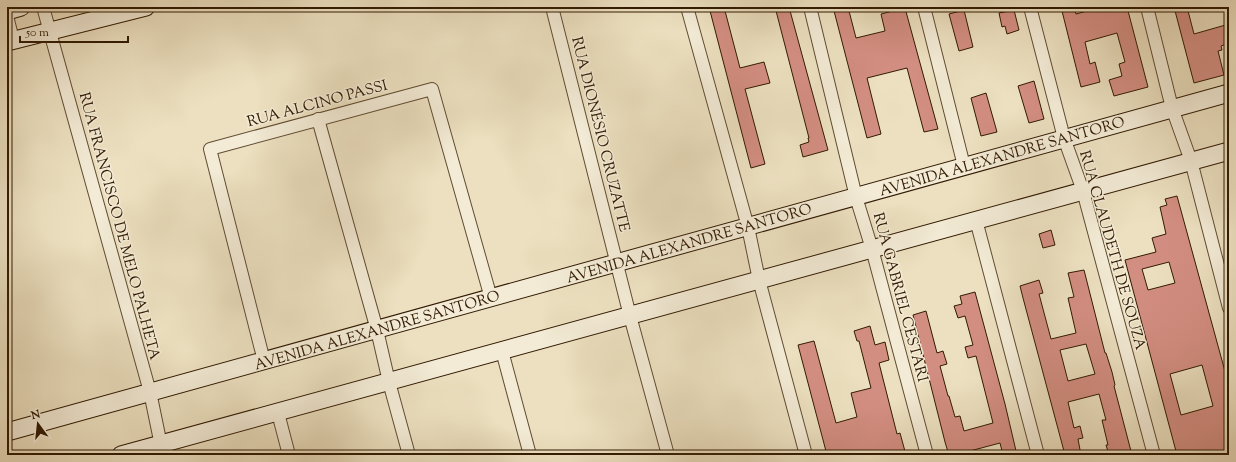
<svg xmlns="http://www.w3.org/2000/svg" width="1236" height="462" font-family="'Sorts Mill Goudy',serif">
<rect width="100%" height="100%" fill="#ece0c0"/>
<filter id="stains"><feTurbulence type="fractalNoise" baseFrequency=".005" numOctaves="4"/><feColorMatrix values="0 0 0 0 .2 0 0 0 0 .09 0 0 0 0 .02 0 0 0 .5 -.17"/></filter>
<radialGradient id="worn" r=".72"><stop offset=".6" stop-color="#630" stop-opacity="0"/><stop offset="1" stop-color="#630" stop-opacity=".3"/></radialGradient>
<path fill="#d38e82" stroke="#311a02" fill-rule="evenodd" d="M 709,7 L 724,7 L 740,68 L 764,62 L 770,83 L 745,89 L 765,164 L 751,168 Z
M 775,7 L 789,7 L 828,150 L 803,157 L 800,145 L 809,142 L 808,138 L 809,138 Z
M 833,7 L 848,7 L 856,38 L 885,31 L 881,14 L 905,8 L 938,129 L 924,132 L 907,68 L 867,78 L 881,134 L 867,138 Z
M 1074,7 L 1076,14 L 1102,7 L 1127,7 L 1148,87 L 1114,96 L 1109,80 L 1122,76 L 1119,64 L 1125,62 L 1117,33 L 1085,42 L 1090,64 L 1095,62 L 1100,82 L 1081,87 L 1062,11 Z
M 1174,7 L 1187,7 L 1194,34 L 1229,24 L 1229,43 L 1221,46 L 1222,50 L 1218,51 L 1224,75 L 1194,83 Z
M 964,10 L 973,47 L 959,51 L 949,14 Z
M 1014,10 L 1019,30 L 1007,34 L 1005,26 L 1002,27 L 999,13 Z
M 1034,81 L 1044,119 L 1029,123 L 1018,86 Z
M 986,93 L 997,132 L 981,136 L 971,98 Z
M 1177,196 L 1229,386 L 1229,455 L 1177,455 L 1125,260 L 1156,252 L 1152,238 L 1166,234 L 1160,207 L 1167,205 L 1165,199 ZM 1169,262 L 1175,283 L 1148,290 L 1142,269 ZM 1202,365 L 1213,406 L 1181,415 L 1170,374 Z
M 1051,230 L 1055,245 L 1043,248 L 1039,234 Z
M 1084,270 L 1105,353 L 1106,353 L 1112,372 L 1115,385 L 1114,386 L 1132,455 L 1109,455 L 1106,445 L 1108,445 L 1102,420 L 1106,420 L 1099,394 L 1068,402 L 1074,428 L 1080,426 L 1083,438 L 1078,439 L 1081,455 L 1065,455 L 1023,298 L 1020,286 L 1039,280 L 1043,293 L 1039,294 L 1051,339 L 1076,333 L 1068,298 L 1074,297 L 1068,273 ZM 1086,344 L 1095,374 L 1068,381 L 1060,350 Z
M 975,292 L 1005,404 L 1017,455 L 1003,455 L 1000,443 L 970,451 L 971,455 L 954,455 L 953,451 L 948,452 L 945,442 L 913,315 L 926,311 L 937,353 L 943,351 L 947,364 L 940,366 L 948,396 L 949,396 L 955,417 L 960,416 L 964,431 L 993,423 L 976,356 L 968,358 L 965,347 L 973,345 L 965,316 L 958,318 L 954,306 L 962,304 L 960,296 Z
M 870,326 L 875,345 L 885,342 L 889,360 L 879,363 L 897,434 L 900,433 L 906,455 L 827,455 L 798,345 L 814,341 L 836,423 L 857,417 L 851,393 L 871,388 L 859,341 L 857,341 L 854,331 Z"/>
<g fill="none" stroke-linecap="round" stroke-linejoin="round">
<g stroke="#604c32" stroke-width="14">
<path id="street" d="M 43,7 L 150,392 L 163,455
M 552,7 L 630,316 L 668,455
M 687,7 L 748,227 L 759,280 L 806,455
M 810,7 L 856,197 L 872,249 L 927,455
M 924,7 L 964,166
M 1030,7 L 1064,138 L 1083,191 L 1154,455
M 1147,7 L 1172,108 L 1191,161 L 1229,308
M 7,16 L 13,40
M 318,119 L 377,330 L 389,382 L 409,455
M 976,220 L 1038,455
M 502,351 L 530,455
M 264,361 L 210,149 L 432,89 L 491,298
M 278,413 L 289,455"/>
</g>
<g stroke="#311a02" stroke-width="19">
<path id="secondary" d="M 7,11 L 21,7
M 7,42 L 146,7
M 7,432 L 1229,93
M 121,455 L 1229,151"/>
</g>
<use href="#street" stroke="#f3ebd6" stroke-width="12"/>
<use href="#secondary" stroke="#f3ebd6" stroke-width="17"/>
</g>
<g text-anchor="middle" stroke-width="3" stroke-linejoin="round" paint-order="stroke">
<g font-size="15" fill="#311a02" stroke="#f3ebd6">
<text transform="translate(317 103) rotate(-15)" y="5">RUA ALCINO PASSI</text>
<text transform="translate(601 134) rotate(76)" y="5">RUA DIONÉSIO CRUZATTE</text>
<text transform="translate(1002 156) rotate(-16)" y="5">AVENIDA ALEXANDRE SANTORO</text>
<text transform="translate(120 226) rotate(75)" y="5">RUA FRANCISCO DE MELO PALHETA</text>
<text transform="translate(689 243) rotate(-16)" y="5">AVENIDA ALEXANDRE SANTORO</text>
<text transform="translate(1113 250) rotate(74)" y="5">RUA CLAUDETH DE SOUZA</text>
<text transform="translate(901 297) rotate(75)" y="5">RUA GABRIEL CESTARI</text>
<text transform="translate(377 330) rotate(-16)" y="5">AVENIDA ALEXANDRE SANTORO</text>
</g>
</g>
<rect width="1236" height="462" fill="none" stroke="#ece0c0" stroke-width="24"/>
<rect x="8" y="8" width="1220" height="446" fill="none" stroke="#311a02" stroke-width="2"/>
<rect x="12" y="12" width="1212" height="438" fill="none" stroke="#311a02"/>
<g transform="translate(38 424) rotate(345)" stroke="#f3ebd6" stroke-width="3" paint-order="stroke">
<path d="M0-3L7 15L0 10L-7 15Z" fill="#311a02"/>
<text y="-6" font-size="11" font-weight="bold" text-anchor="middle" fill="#311a02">N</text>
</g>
<path d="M20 36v6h108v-6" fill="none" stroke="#311a02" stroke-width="2"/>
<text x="26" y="36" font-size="12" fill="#311a02" stroke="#f3ebd6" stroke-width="3" paint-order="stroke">50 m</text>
<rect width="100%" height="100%" filter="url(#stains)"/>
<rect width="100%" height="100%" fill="url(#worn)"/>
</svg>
